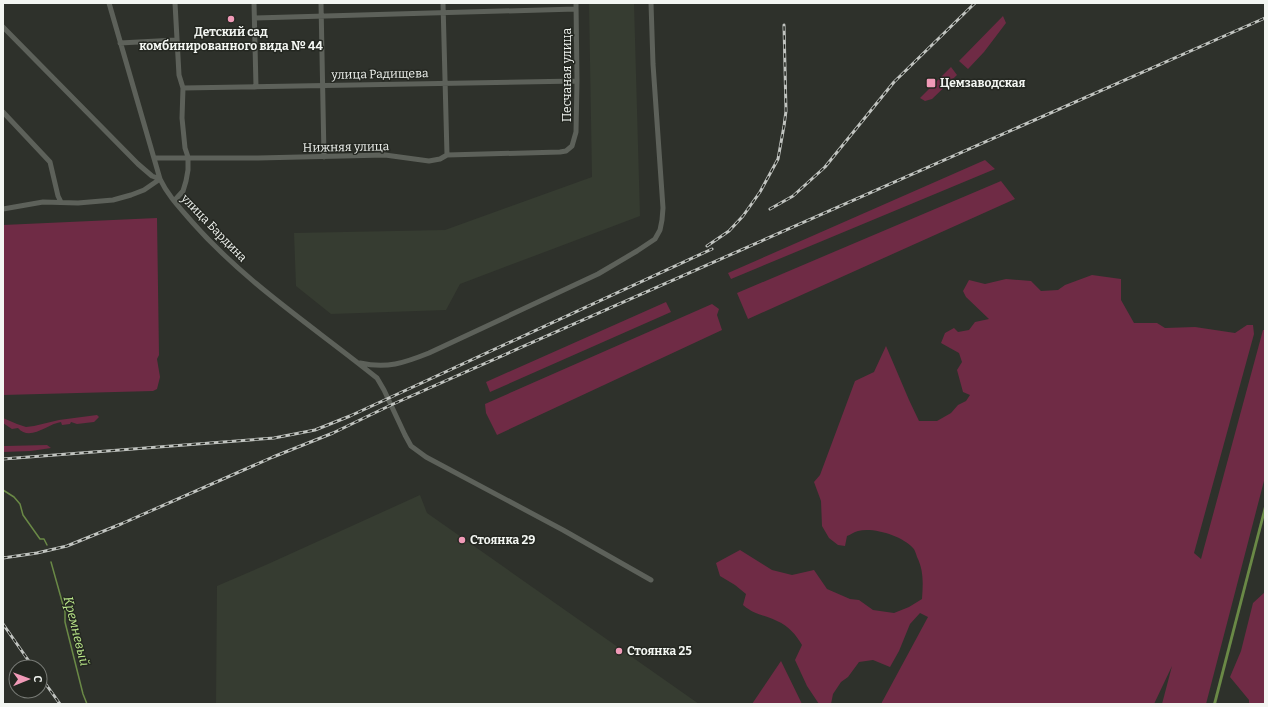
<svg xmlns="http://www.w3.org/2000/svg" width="1268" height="707" font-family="Bitter,serif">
<rect width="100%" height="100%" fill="#2e312b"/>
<path fill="#363c31" d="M 589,3 L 634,3 L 640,216 L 460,284 L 446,310 L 331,314 L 296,286 L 294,233 L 445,230 L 592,177 Z
M 420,495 L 427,513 L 699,704 L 216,704 L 217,586 L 268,564 Z"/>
<path fill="#6f2b45" d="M 1003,16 L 1006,23 L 984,52 L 968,69 L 959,61 Z
M 951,67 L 957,75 L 932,99 L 925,101 L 920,98 Z
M 985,160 L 995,169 L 731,279 L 728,273 Z
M 1001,181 L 1015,199 L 748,319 L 737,293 Z
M 157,218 L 159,355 L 157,359 L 160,377 L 157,389 L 153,391 L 3,395 L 3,225 Z
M 1092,275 L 1121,279 L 1121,300 L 1134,323 L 1157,323 L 1165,328 L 1195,327 L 1235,333 L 1247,325 L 1253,325 L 1254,334 L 1194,553 L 1201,559 L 1263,330 L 1265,330 L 1265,477 L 1206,704 L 1162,704 L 1172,666 L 1154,704 L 881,704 L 928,617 L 920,613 L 910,624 L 899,651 L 890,667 L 873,660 L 859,662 L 848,677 L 841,682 L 833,694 L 831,704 L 819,704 L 807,686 L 795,660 L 802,645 C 796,635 789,626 777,621 C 763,614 756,616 743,605 L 746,594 L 735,585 L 720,576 L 716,563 L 740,550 L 772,570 L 792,575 L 814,570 L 827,589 L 850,599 L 859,600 L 873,610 L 894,613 L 909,607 L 922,599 C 923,584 924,571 917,557 C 916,554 915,550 913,548 C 902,536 874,527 858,531 C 854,532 850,535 847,536 L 845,546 L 838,545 L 829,538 L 822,526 L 821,501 L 814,482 L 820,475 L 855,381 L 874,372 L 886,346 L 909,400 L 919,421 L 937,421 L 951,413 L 958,405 L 966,401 L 970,395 L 963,392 L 957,370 L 962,362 L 959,353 L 941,343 L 945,333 L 954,328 L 958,332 L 969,330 L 975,322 L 989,319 L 966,297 L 963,291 L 969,280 L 985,284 L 1006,279 L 1031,281 L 1041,291 L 1058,290 L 1065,285 Z
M 666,302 L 671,312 L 490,392 L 486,382 Z
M 712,304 L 719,309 L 717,315 L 722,330 L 497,435 L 486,413 L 485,404 Z
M 97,415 L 99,417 L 94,422 L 77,424 L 71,422 L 70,424 L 62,425 L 61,422 C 47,424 30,442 18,428 L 12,429 L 3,423 L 3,418 L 17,424 L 26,427 L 34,426 L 59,420 Z
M 47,445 L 51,448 L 31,451 L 3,452 L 3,446 L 6,446 Z
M 1265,592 L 1265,704 L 1249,704 L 1249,700 L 1230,677 L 1241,651 L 1253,603 Z
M 781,661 L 802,704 L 752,704 Z"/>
<path fill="#6a8946" d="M 1265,503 L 1265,514 L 1216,704 L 1213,704 Z"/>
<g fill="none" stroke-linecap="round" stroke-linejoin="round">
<path stroke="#6a8946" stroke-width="1.5" d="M 3,490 L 14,497 L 20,504 L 23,515 L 40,539 L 44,539 L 47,545
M 51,562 L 65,612 L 65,622 L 83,694 L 87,704"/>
<path stroke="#5d615a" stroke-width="5" d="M 109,3 L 160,179 C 168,196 181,209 193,223 C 246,283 315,328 377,378 L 384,390 L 405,435 L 411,446 L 426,457 L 563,530 L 651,580
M 254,3 L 256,87
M 321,3 L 324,157
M 443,3 L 447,155
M 255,18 L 576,9
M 3,27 L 138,164 L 152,176 L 160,179
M 120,43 L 176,40
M 183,88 L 577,81
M 3,112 L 50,162 L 58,196 L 61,202
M 154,158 L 258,158 L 385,155 L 429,161 L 440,159 L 447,155 L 560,152 L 566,151 L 572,146 L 576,132 L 577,81 L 576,3
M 174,201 L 183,191 L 186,181 L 188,170 L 188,157 L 185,148 L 182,118 L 183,88 L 179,75 L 175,3
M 3,209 L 43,202 L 78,203 L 113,200 L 131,195 L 144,190 L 160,179
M 360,363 C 387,369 404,363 429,353 L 598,274 L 637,251 L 655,239 L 660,230 L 662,220 L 663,208 L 653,64 L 651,3"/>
<g stroke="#c1c4c0" stroke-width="3">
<path id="rail" d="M 770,209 L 793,196 L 825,167 L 894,82 L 975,3
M 707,246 L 729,231 L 743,216 L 760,192 L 778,159 L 784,126 L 786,111 L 784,25
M 3,459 L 274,438 L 315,430 L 350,416 L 712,249
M 3,558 L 37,553 L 67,546 L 121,524 L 273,457 L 333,433 L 391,405 L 1265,18
M 3,624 L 33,667
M 40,676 L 60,704"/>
</g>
<use href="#rail" stroke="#242721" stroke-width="1.5" stroke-dasharray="4.5" stroke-linecap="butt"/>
</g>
<g fill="#f09ab7" stroke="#242721" stroke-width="1.5">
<circle cx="231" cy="19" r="4"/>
<rect x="926" y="78" width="10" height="10" rx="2"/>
<circle cx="462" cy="540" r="4"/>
<circle cx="619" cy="651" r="4"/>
</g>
<g text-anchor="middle" stroke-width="3" stroke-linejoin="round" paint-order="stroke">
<g font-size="12" font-weight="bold" fill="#f3f6f2" stroke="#242721" text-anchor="start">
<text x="231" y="36" text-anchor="middle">Детский сад<tspan x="231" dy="14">комбинированного вида № 44</tspan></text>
<text x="940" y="87">Цемзаводская</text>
<text x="470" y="544">Стоянка 29</text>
<text x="627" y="655">Стоянка 25</text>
</g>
<g font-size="12" fill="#f3f6f2" stroke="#242721">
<text transform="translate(380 74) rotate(-1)" y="4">улица Радищева</text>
<text transform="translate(567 75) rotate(-90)" y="4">Песчаная улица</text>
<text transform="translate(346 147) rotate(-1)" y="4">Нижняя улица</text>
<text transform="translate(214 228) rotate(46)" y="4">улица Бардина</text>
</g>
<g font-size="13" font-style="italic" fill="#bcea8b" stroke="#242721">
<text transform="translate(77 631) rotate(76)" y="5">Кремневый</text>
</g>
</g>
<rect width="1268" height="707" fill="none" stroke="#f3f6f2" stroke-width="8"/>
<g transform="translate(28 679) rotate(89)"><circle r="19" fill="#242721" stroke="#777a75"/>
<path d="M0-3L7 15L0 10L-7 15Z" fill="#f09ab7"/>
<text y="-6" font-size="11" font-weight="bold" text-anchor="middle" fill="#f3f6f2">С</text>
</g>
</svg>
